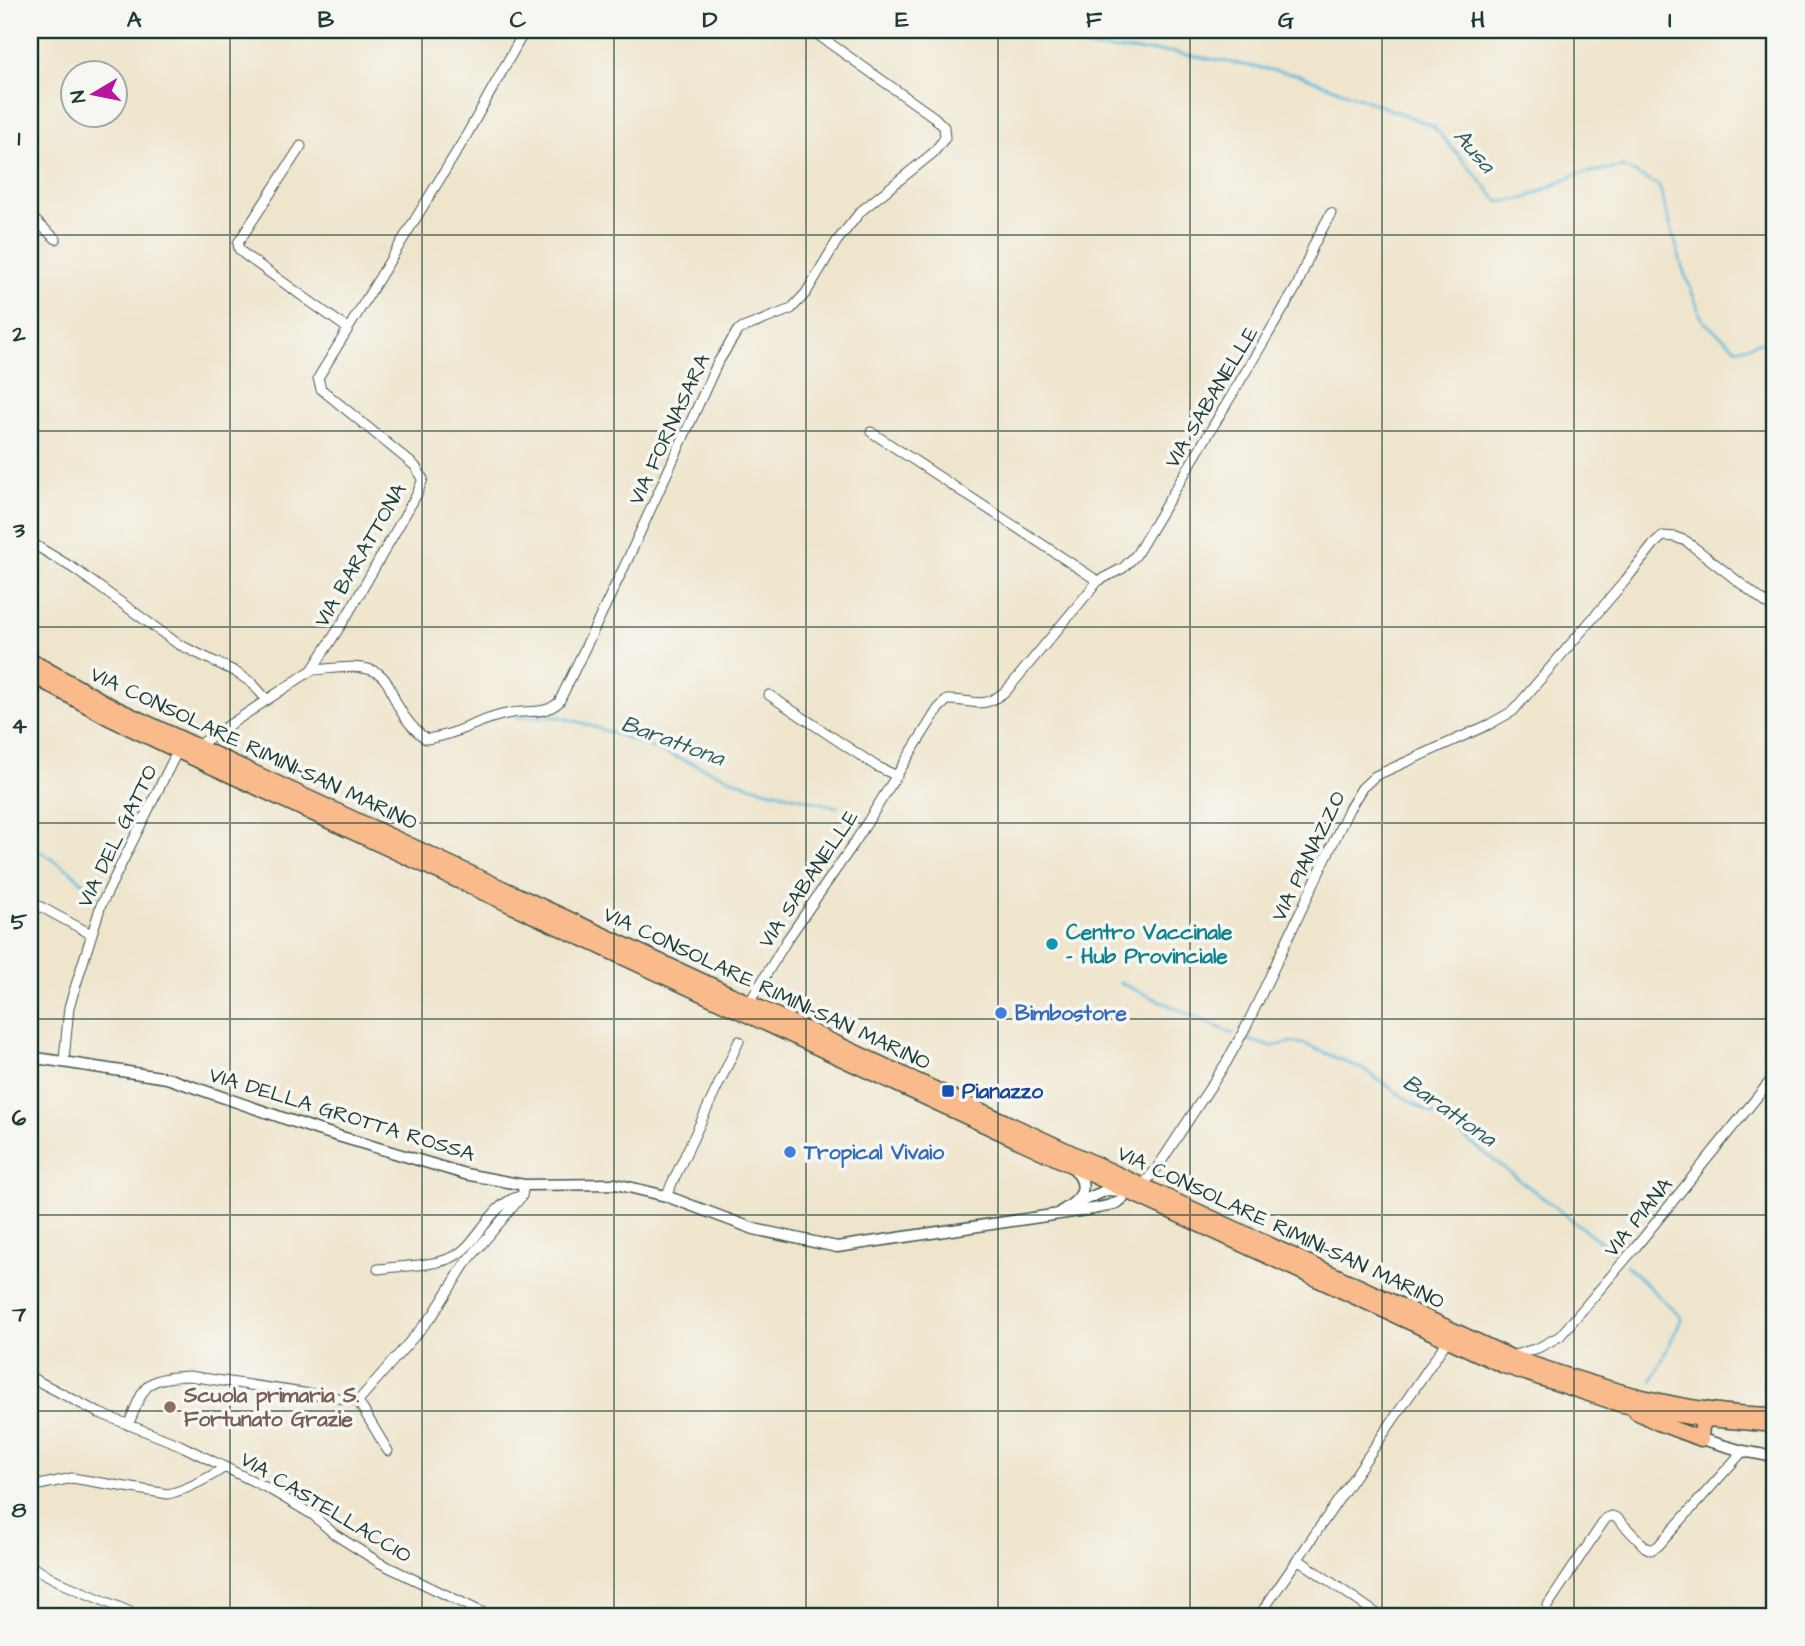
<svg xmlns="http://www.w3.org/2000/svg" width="1805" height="1646" font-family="'Architects Daughter',sans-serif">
<rect width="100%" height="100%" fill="#f6f6f2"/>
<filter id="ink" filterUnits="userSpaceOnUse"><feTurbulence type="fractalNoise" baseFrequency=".0143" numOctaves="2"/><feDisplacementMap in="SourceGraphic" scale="14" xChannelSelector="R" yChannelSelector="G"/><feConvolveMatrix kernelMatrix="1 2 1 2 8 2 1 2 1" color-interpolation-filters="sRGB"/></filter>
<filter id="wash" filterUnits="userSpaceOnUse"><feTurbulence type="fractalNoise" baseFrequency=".00686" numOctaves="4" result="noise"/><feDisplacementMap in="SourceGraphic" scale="28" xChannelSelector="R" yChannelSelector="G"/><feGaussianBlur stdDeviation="1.57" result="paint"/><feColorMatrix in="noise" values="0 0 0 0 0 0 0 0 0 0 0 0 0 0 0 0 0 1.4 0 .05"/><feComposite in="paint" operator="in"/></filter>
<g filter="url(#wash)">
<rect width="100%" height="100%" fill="#efe5cc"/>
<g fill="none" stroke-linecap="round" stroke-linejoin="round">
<path stroke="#60bbde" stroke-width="2.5" d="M 1042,30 L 1095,49 L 1172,52 L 1300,75 L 1433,126 L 1499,202 L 1524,199 L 1577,174 L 1623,167 L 1659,186 L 1683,269 L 1703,321 L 1737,349 L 1775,338
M 515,717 L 558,717 L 579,722 L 624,737 L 748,785 L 837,807
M 30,845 L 69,870 L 99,897
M 1120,983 L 1233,1034
M 1243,1038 L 1271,1047 L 1291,1042 L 1305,1044 L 1366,1071 L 1406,1099 L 1435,1115 L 1619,1256
M 1626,1265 L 1680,1316 L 1681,1320 L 1652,1381"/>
</g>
</g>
<g filter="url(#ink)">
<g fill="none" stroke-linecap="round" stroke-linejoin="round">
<g stroke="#3e564b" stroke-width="11">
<path id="minor" d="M 301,146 L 238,243 L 239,249 L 245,255 L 347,328
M 30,216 L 56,239
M 871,432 L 1098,581
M 30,542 L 76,570 L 178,644 L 234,671 L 252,683 L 267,700
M 312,670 C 331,669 361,663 378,673 C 389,680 392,695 398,706 C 405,719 414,730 426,739 C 456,736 482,717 512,713 C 529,710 545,715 559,702 L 626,563 L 717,364 L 738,330 L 791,309 L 806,293 L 837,241 L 861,211 L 933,153 L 945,138 L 944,127 L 934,117 L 811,30
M 769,695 L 876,766 L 897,776
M 196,747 L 312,670 L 348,614 L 417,494 L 423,479 L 415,466 L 321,389 L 318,378 L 465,138 L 525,30
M 30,901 L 91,934
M 749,1003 L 787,940 L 855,842 L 938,709 L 947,700 C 977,699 980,712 1007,690 L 1098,581 L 1123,568 L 1136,555 L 1297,286 L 1314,244 L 1331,213
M 64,1060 L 69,1007 L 101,905 L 173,760 L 178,751 L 183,750
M 1142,1186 L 1157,1168 L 1226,1063 L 1247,1025 L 1349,809 L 1362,788 L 1375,776 L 1490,724 L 1513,711 L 1625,581 L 1654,544 L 1663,536 L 1675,537 L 1686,541 L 1775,610
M 666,1196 L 739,1041
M 378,1269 C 399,1266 435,1266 453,1257 C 480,1243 489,1204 520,1196
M 1511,1356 L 1538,1348 L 1560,1336 L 1635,1248 L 1775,1075
M 30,1377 L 99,1413 L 180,1445 L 269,1489 L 313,1515 L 334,1534 L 380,1563 L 490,1616
M 358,1401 L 433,1315 L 465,1264 L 522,1196 L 524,1185
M 128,1425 C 146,1385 142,1378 189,1376 L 358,1401 L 388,1451
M 30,1487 L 72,1478 L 168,1494 C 189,1489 207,1479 225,1467
M 1299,1560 L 1380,1616
M 30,1566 L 64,1584 L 140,1616
M 1548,1605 L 1606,1518 L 1612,1516 L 1617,1518 L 1645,1547 L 1651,1550 L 1658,1546 L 1743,1451
M 1259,1616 L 1447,1341"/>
</g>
<g stroke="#3e564b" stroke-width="13">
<path id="tertiary" d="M 30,1057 L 167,1078 L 318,1130 L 465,1174 L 524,1185 L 616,1184 L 666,1196 L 754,1229 L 837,1247 L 1093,1209 C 1107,1206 1121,1205 1128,1192
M 1075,1204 L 1107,1190 L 1122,1191
M 1060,1212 C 1081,1200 1093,1187 1071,1166
M 1701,1439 L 1743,1451 L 1775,1457"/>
</g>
<g stroke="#3e564b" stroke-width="17">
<path id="primary" d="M 30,660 L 113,707 L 1509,1356 C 1595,1386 1683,1414 1775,1415
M 30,674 L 109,718 L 178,751 L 1504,1366 L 1622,1405 L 1696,1418 L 1775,1425
M 1636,1412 L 1658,1423 L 1701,1439 L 1702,1426 L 1707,1419"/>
</g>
<use href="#minor" stroke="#fff" stroke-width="9"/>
<use href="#tertiary" stroke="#fff" stroke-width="10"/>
<use href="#primary" stroke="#fabb8c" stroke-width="14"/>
</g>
</g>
<path fill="none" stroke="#1f3d34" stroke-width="2" stroke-opacity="0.55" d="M 230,30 L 230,1616M 422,30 L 422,1616M 614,30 L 614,1616M 806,30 L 806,1616M 998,30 L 998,1616M 1190,30 L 1190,1616M 1382,30 L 1382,1616M 1574,30 L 1574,1616M 30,235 L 1775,235M 30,431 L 1775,431M 30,627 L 1775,627M 30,823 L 1775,823M 30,1019 L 1775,1019M 30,1215 L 1775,1215M 30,1411 L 1775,1411"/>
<circle fill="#0f9aa8" stroke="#f6f6f2" stroke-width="2.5" cx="1052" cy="944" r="7"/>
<g fill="#3f7fe0" stroke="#f6f6f2" stroke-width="2.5">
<circle cx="1001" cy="1013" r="7"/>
<circle cx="790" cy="1152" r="7"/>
</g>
<rect fill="#1a4fb4" stroke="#f6f6f2" stroke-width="2.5" x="941" y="1084" width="14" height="14" rx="3.5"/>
<circle fill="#8d6e63" stroke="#f6f6f2" stroke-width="2.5" cx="170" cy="1407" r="7"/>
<g text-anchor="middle" stroke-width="7" stroke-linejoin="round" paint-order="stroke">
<g font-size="21" fill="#1f3d34" stroke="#f6f6f2">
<text transform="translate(1211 397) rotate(-59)" y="7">VIA SABANELLE</text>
<text transform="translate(669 429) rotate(-65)" y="7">VIA FORNASARA</text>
<text transform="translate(360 555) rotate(-60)" y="7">VIA BARATTONA</text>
<text transform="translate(254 748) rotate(25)" y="7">VIA CONSOLARE RIMINI-SAN MARINO</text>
<text transform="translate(117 836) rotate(-64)" y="7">VIA DEL GATTO</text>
<text transform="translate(1308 856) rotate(-64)" y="7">VIA PIANAZZO</text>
<text transform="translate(808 879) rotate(-56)" y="7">VIA SABANELLE</text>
<text transform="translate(767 988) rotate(25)" y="7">VIA CONSOLARE RIMINI-SAN MARINO</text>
<text transform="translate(342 1114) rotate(17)" y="7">VIA DELLA GROTTA ROSSA</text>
<text transform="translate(1638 1217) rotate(-51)" y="7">VIA PIANA</text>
<text transform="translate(1281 1227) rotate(25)" y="7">VIA CONSOLARE RIMINI-SAN MARINO</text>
<text transform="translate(326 1507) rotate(31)" y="7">VIA CASTELLACCIO</text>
</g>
<g font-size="21" font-weight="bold" fill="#0d838f" stroke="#f6f6f2" text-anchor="start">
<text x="1066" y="939">Centro Vaccinale<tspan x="1066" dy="24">- Hub Provinciale</tspan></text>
</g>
<g font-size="21" font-weight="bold" fill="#366cbe" stroke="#f6f6f2" text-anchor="start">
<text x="1015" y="1020">Bimbostore</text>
<text x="804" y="1159">Tropical Vivaio</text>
</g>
<g font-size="21" font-weight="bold" fill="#164399" stroke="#f6f6f2" text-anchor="start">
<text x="962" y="1098">Pianazzo</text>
</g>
<g font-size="21" font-weight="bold" fill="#785e54" stroke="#f6f6f2" text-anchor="start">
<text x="184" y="1402">Scuola primaria S.<tspan x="184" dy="24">Fortunato Grazie</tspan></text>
</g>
<g font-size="23" font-style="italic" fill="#2f5c5e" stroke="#f6f6f2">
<text transform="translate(1475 150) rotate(49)" y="8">Ausa</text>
<text transform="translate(673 740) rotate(20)" y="8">Barattona</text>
<text transform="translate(1450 1110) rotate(35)" y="8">Barattona</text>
</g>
</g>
<rect width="1805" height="1646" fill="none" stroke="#f6f6f2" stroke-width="77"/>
<g transform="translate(94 94) rotate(260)"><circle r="33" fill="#f6f6f2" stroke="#a0aca6" stroke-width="2"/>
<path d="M0-5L12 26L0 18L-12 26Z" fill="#b5179e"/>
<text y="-10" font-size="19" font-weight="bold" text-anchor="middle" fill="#1f3d34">N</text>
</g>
<rect x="38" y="38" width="1728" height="1570" fill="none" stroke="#1f3d34" stroke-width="2.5"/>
<g font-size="23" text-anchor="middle" font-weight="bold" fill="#1f3d34">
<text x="134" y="27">A</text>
<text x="326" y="27">B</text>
<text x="518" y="27">C</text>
<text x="710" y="27">D</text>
<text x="902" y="27">E</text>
<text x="1094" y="27">F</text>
<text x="1286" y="27">G</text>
<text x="1478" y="27">H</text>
<text x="1670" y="27">I</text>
<text x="19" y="145">1</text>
<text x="19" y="341">2</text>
<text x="19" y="537">3</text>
<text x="19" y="733">4</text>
<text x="19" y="929">5</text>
<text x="19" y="1125">6</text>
<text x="19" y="1321">7</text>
<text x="19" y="1517">8</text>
</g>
</svg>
